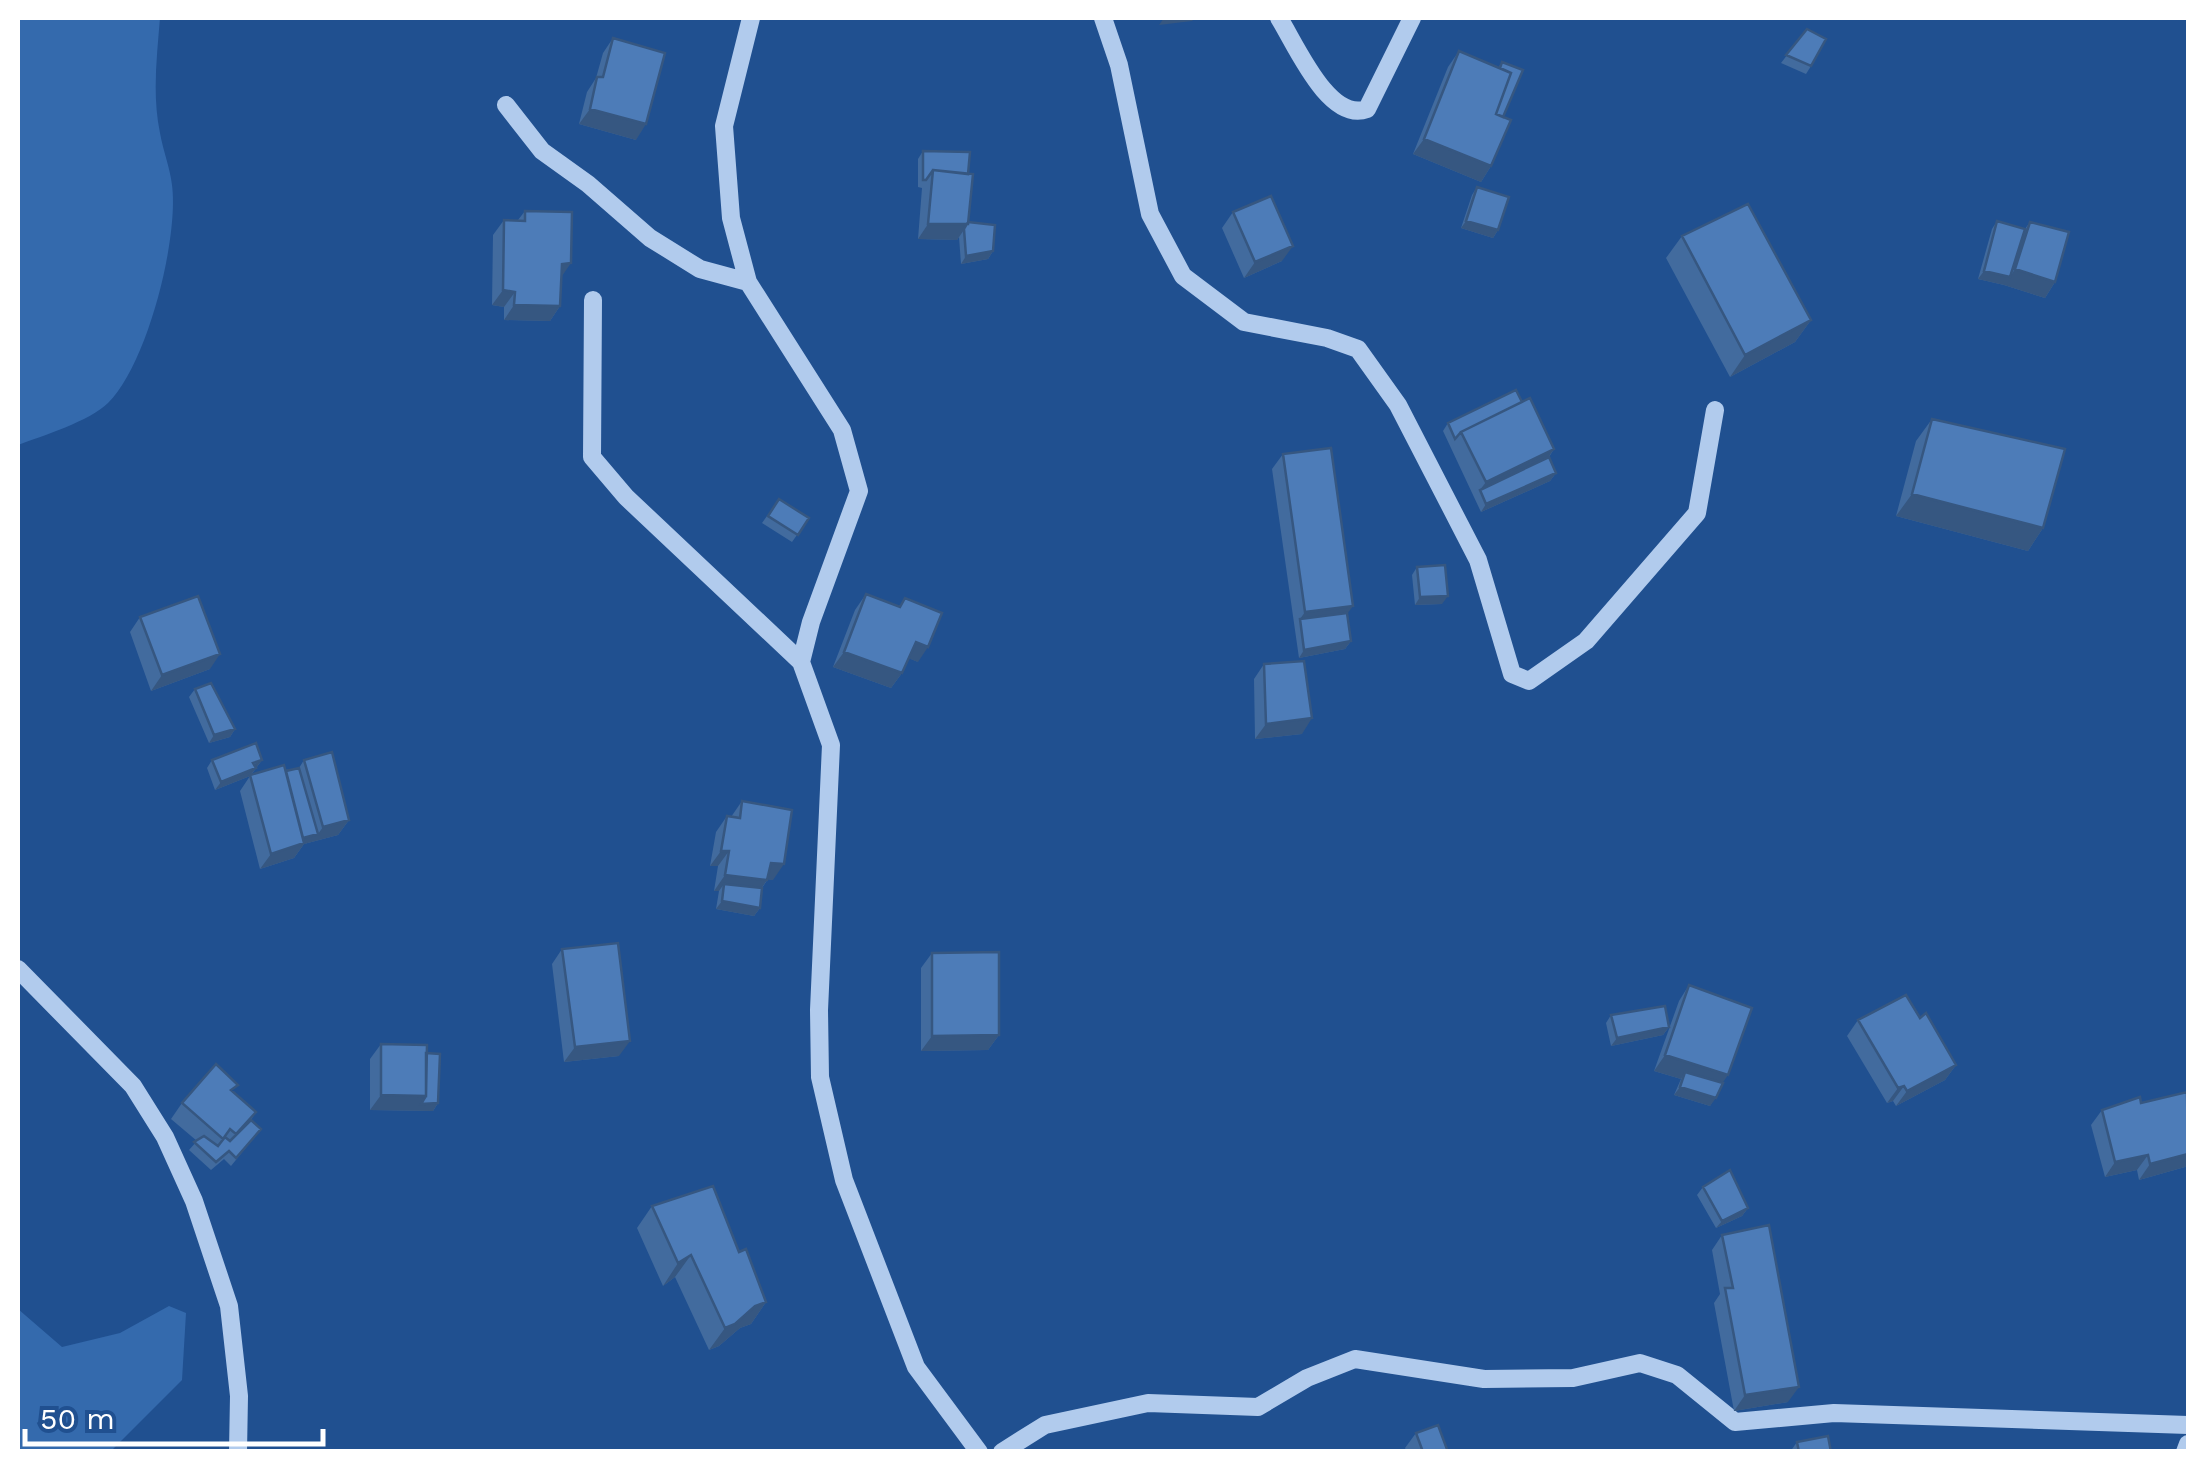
<svg xmlns="http://www.w3.org/2000/svg" width="2206" height="1469" font-family="'Work Sans',sans-serif">
<rect width="100%" height="100%" fill="#205090"/>
<path fill="#346aad" d="M 18,18 L 160,18 C 157,55 152,95 160,133 C 163,150 170,168 172,185 C 179,239 147,365 108,403 C 90,421 42,436 18,445 Z
M 169,1306 L 186,1313 L 182,1380 L 111,1451 L 18,1451 L 18,1309 L 62,1347 L 120,1333 Z"/>
<g fill="none" stroke-linecap="round" stroke-linejoin="round">
<path stroke="#b1cbed" stroke-width="18" d="M 751,18 L 724,126 L 731,218 L 748,282 L 842,430 L 859,491 L 811,622 L 801,662 L 831,745 L 819,1010 L 820,1077 L 844,1180 L 916,1367 L 979,1452
M 1103,18 L 1119,65 L 1150,214 L 1183,276 L 1244,322 L 1327,338 L 1358,349 L 1398,405 L 1478,560 L 1512,674 L 1529,681 L 1586,641 L 1697,513 L 1715,410
M 1279,18 C 1296,45 1329,123 1367,109 L 1412,18
M 506,105 L 542,151 L 588,184 L 650,238 L 700,269 L 748,282
M 593,300 L 592,457 L 626,497 L 801,662
M 18,969 L 133,1086 L 165,1137 L 194,1201 L 229,1306 L 239,1396 L 238,1452
M 1002,1452 L 1045,1425 L 1148,1403 L 1258,1407 L 1307,1378 L 1355,1359 L 1484,1379 L 1573,1378 L 1640,1363 L 1677,1375 L 1735,1422 L 1834,1413 L 2188,1425
M 2185,1452 L 2188,1444"/>
</g>
<path fill="#426b9e" d="M 1807,29 L 1811,66 L 1806,74 L 1781,63 Z
M 613,38 L 636,140 L 579,124 L 587,92 L 596,78 L 603,53 Z
M 1459,51 L 1498,68 L 1502,62 L 1503,117 L 1491,166 L 1481,182 L 1413,154 L 1448,67 Z
M 923,151 L 968,222 L 993,251 L 988,259 L 961,264 L 959,237 L 957,240 L 918,239 L 922,188 L 918,187 L 918,159 Z
M 1477,187 L 1498,230 L 1493,238 L 1461,228 L 1472,195 Z
M 525,211 L 561,277 L 560,306 L 550,321 L 504,320 L 504,307 L 492,305 L 493,235 L 504,220 L 518,220 Z
M 1233,212 L 1282,261 L 1244,278 L 1222,228 Z
M 1997,221 L 2025,229 L 2030,222 L 2055,282 L 2045,298 L 2004,285 L 1978,279 L 1992,229 Z
M 1682,236 L 1811,320 L 1795,342 L 1730,377 L 1666,258 Z
M 1522,402 L 1554,449 L 1549,457 L 1556,473 L 1550,481 L 1481,512 L 1443,431 L 1448,423 Z
M 1932,419 L 2043,528 L 2028,551 L 1896,516 L 1916,441 Z
M 1283,454 L 1347,613 L 1351,641 L 1345,649 L 1299,658 L 1272,469 Z
M 779,499 L 809,518 L 792,542 L 762,523 Z
M 1417,567 L 1442,604 L 1415,605 L 1412,575 Z
M 866,594 L 918,662 L 909,658 L 902,673 L 891,688 L 833,667 L 855,610 Z
M 140,617 L 210,669 L 151,691 L 130,632 Z
M 1264,664 L 1302,734 L 1255,739 L 1254,679 Z
M 195,689 L 235,729 L 230,737 L 209,743 L 189,697 Z
M 212,760 L 262,760 L 251,775 L 299,768 L 304,760 L 349,820 L 338,835 L 304,844 L 294,858 L 260,869 L 240,791 L 250,776 L 215,790 L 207,768 Z
M 742,801 L 773,880 L 768,879 L 762,888 L 760,908 L 754,916 L 716,909 L 719,891 L 714,891 L 718,866 L 710,866 L 716,832 L 727,816 L 731,817 Z
M 562,949 L 619,1056 L 564,1062 L 552,964 Z
M 932,953 L 999,1035 L 988,1050 L 921,1051 L 921,968 Z
M 1689,985 L 1723,1083 L 1710,1106 L 1674,1095 L 1681,1079 L 1654,1071 L 1679,1001 Z
M 1611,1015 L 1669,1027 L 1663,1035 L 1611,1046 L 1606,1023 Z
M 1920,1018 L 1956,1065 L 1945,1080 L 1896,1106 L 1893,1101 L 1887,1103 L 1847,1036 L 1858,1020 Z
M 381,1044 L 426,1053 L 438,1103 L 433,1111 L 370,1110 L 370,1059 Z
M 233,1092 L 256,1112 L 251,1120 L 261,1129 L 231,1166 L 224,1159 L 211,1170 L 189,1150 L 197,1141 L 171,1119 L 182,1103 Z
M 2188,1096 L 2188,1163 L 2185,1167 L 2139,1180 L 2137,1170 L 2105,1177 L 2091,1125 L 2102,1110 Z
M 1703,1187 L 1748,1208 L 1742,1216 L 1716,1228 L 1697,1195 Z
M 652,1206 L 739,1252 L 766,1302 L 751,1324 L 740,1328 L 719,1346 L 709,1350 L 675,1277 L 663,1286 L 637,1228 Z
M 1722,1235 L 1788,1402 L 1734,1411 L 1714,1303 L 1720,1294 L 1712,1250 Z
M 1416,1433 L 1448,1452 L 1407,1452 L 1405,1448 Z
M 1797,1442 L 1831,1452 L 1790,1452 Z"/>
<path fill="#365781" d="M 1164,18 L 1195,18 L 1192,21 L 1159,25 Z
M 590,109 L 646,124 L 636,140 L 579,124 Z
M 1424,139 L 1491,166 L 1481,182 L 1413,154 Z
M 1466,221 L 1498,230 L 1493,238 L 1461,228 Z
M 928,224 L 968,224 L 957,240 L 918,239 Z
M 1293,246 L 1282,261 L 1244,278 L 1255,262 Z
M 993,251 L 988,259 L 961,264 L 966,256 Z
M 571,263 L 560,279 L 562,264 Z
M 2015,269 L 2055,282 L 2045,298 L 2004,285 L 1978,279 L 1984,271 L 2010,277 Z
M 503,290 L 515,292 L 504,307 L 492,305 Z
M 514,305 L 560,306 L 550,321 L 504,320 Z
M 1811,320 L 1795,342 L 1730,377 L 1745,355 Z
M 1554,449 L 1543,465 L 1480,490 L 1486,482 Z
M 1556,473 L 1550,481 L 1481,512 L 1486,504 Z
M 1912,494 L 2043,528 L 2028,551 L 1896,516 Z
M 1448,596 L 1442,604 L 1415,605 L 1420,597 Z
M 1353,606 L 1342,621 L 1300,619 L 1305,612 Z
M 1351,641 L 1345,649 L 1299,658 L 1304,650 Z
M 916,642 L 928,647 L 918,662 L 905,657 Z
M 844,652 L 902,673 L 891,688 L 833,667 Z
M 220,654 L 210,669 L 151,691 L 162,675 Z
M 1312,718 L 1302,734 L 1255,739 L 1266,724 Z
M 235,729 L 230,737 L 209,743 L 214,735 Z
M 262,760 L 250,776 L 215,790 L 221,782 Z
M 349,820 L 338,835 L 304,844 L 294,858 L 260,869 L 271,854 L 296,839 L 318,834 L 323,827 Z
M 721,851 L 729,851 L 718,866 L 710,866 Z
M 771,863 L 784,864 L 773,880 L 760,879 Z
M 725,875 L 767,880 L 757,895 L 724,884 L 719,891 L 714,891 Z
M 722,901 L 760,908 L 754,916 L 716,909 Z
M 1669,1027 L 1663,1035 L 1611,1046 L 1617,1038 Z
M 999,1035 L 988,1050 L 921,1051 L 932,1036 Z
M 630,1041 L 619,1056 L 564,1062 L 575,1047 Z
M 1665,1055 L 1728,1075 L 1717,1091 L 1685,1072 L 1681,1079 L 1654,1071 Z
M 1956,1065 L 1945,1080 L 1896,1106 L 1907,1091 Z
M 1904,1086 L 1893,1101 L 1887,1103 L 1898,1088 Z
M 1680,1087 L 1716,1098 L 1710,1106 L 1674,1095 Z
M 381,1095 L 426,1096 L 438,1103 L 433,1111 L 370,1110 Z
M 2188,1147 L 2188,1163 L 2185,1167 L 2139,1180 L 2150,1164 Z
M 2148,1155 L 2137,1170 L 2105,1177 L 2115,1162 Z
M 1748,1208 L 1742,1216 L 1716,1228 L 1722,1221 Z
M 691,1255 L 675,1277 L 663,1286 L 678,1263 Z
M 766,1302 L 751,1324 L 740,1328 L 719,1346 L 709,1350 L 725,1328 L 755,1306 Z
M 1799,1387 L 1788,1402 L 1734,1411 L 1745,1395 Z"/>
<path fill="#4d7cb8" stroke="#365781" stroke-width="2.5" d="M 1807,29 L 1826,39 L 1811,66 L 1786,55 Z
M 613,38 L 665,53 L 646,124 L 590,109 L 597,77 L 603,77 Z
M 1459,51 L 1511,73 L 1496,114 L 1511,120 L 1491,166 L 1424,139 Z
M 1502,62 L 1523,70 L 1503,117 L 1496,114 L 1511,73 L 1500,68 Z
M 923,151 L 970,152 L 968,174 L 933,170 L 926,180 L 923,180 Z
M 933,170 L 973,174 L 968,224 L 928,224 Z
M 1477,187 L 1509,197 L 1498,230 L 1466,221 Z
M 1271,196 L 1293,246 L 1255,262 L 1233,212 Z
M 1748,204 L 1811,320 L 1745,355 L 1682,236 Z
M 525,211 L 572,212 L 571,263 L 562,264 L 560,306 L 514,305 L 515,292 L 503,290 L 504,220 L 525,221 Z
M 1997,221 L 2025,229 L 2010,277 L 1984,271 Z
M 968,222 L 995,225 L 993,251 L 966,256 L 964,229 Z
M 2030,222 L 2069,232 L 2055,282 L 2015,269 Z
M 1516,390 L 1522,402 L 1461,432 L 1455,439 L 1448,423 Z
M 1530,398 L 1554,449 L 1486,482 L 1461,432 Z
M 1932,419 L 2065,449 L 2043,528 L 1912,494 Z
M 1331,448 L 1353,606 L 1305,612 L 1283,454 Z
M 1549,457 L 1556,473 L 1486,504 L 1480,490 Z
M 779,499 L 809,518 L 798,535 L 768,516 Z
M 1445,565 L 1448,596 L 1420,597 L 1417,567 Z
M 866,594 L 900,607 L 905,598 L 942,613 L 928,647 L 916,642 L 902,673 L 844,652 Z
M 198,596 L 220,654 L 162,675 L 140,617 Z
M 1347,613 L 1351,641 L 1304,650 L 1300,619 Z
M 1304,661 L 1312,718 L 1266,724 L 1264,664 Z
M 211,683 L 235,729 L 214,735 L 195,689 Z
M 256,743 L 262,760 L 253,763 L 256,768 L 221,782 L 212,760 Z
M 332,752 L 349,820 L 323,827 L 304,760 Z
M 284,765 L 304,843 L 271,854 L 250,775 Z
M 299,768 L 318,834 L 303,838 L 286,771 Z
M 742,801 L 792,810 L 784,864 L 771,863 L 767,880 L 725,875 L 729,851 L 721,851 L 727,816 L 740,818 Z
M 724,884 L 762,888 L 760,908 L 722,901 Z
M 618,943 L 630,1041 L 575,1047 L 562,949 Z
M 999,952 L 999,1035 L 932,1036 L 932,953 Z
M 1689,985 L 1752,1008 L 1728,1075 L 1665,1055 Z
M 1906,995 L 1920,1018 L 1926,1013 L 1956,1065 L 1907,1091 L 1904,1086 L 1898,1088 L 1858,1020 Z
M 1665,1006 L 1669,1027 L 1617,1038 L 1611,1015 Z
M 381,1044 L 427,1045 L 426,1096 L 381,1095 Z
M 426,1053 L 440,1054 L 438,1103 L 421,1104 L 426,1096 Z
M 216,1064 L 238,1085 L 231,1090 L 256,1112 L 236,1134 L 230,1129 L 223,1139 L 182,1103 Z
M 1685,1072 L 1723,1083 L 1716,1098 L 1680,1087 Z
M 2187,1092 L 2188,1154 L 2150,1164 L 2148,1155 L 2115,1162 L 2102,1110 L 2140,1097 L 2141,1103 Z
M 251,1120 L 261,1129 L 236,1158 L 229,1151 L 216,1162 L 194,1142 L 204,1136 L 218,1146 L 225,1137 L 230,1141 Z
M 1730,1170 L 1748,1208 L 1722,1221 L 1703,1187 Z
M 713,1186 L 739,1252 L 746,1249 L 766,1302 L 755,1306 L 735,1324 L 725,1328 L 691,1255 L 678,1263 L 652,1206 Z
M 1769,1225 L 1799,1387 L 1745,1395 L 1725,1288 L 1733,1288 L 1722,1235 Z
M 1438,1425 L 1448,1452 L 1423,1452 L 1416,1433 Z
M 1828,1436 L 1831,1452 L 1799,1452 L 1797,1442 Z"/>
<rect width="2206" height="1469" fill="none" stroke="#ffffff" stroke-width="40"/>
<path d="M25 1429v15h298v-15" fill="none" stroke="#ffffff" stroke-width="5"/>
<text x="40" y="1429" font-size="30" fill="#ffffff" stroke="#205090" stroke-width="8" paint-order="stroke">50 m</text>
</svg>
